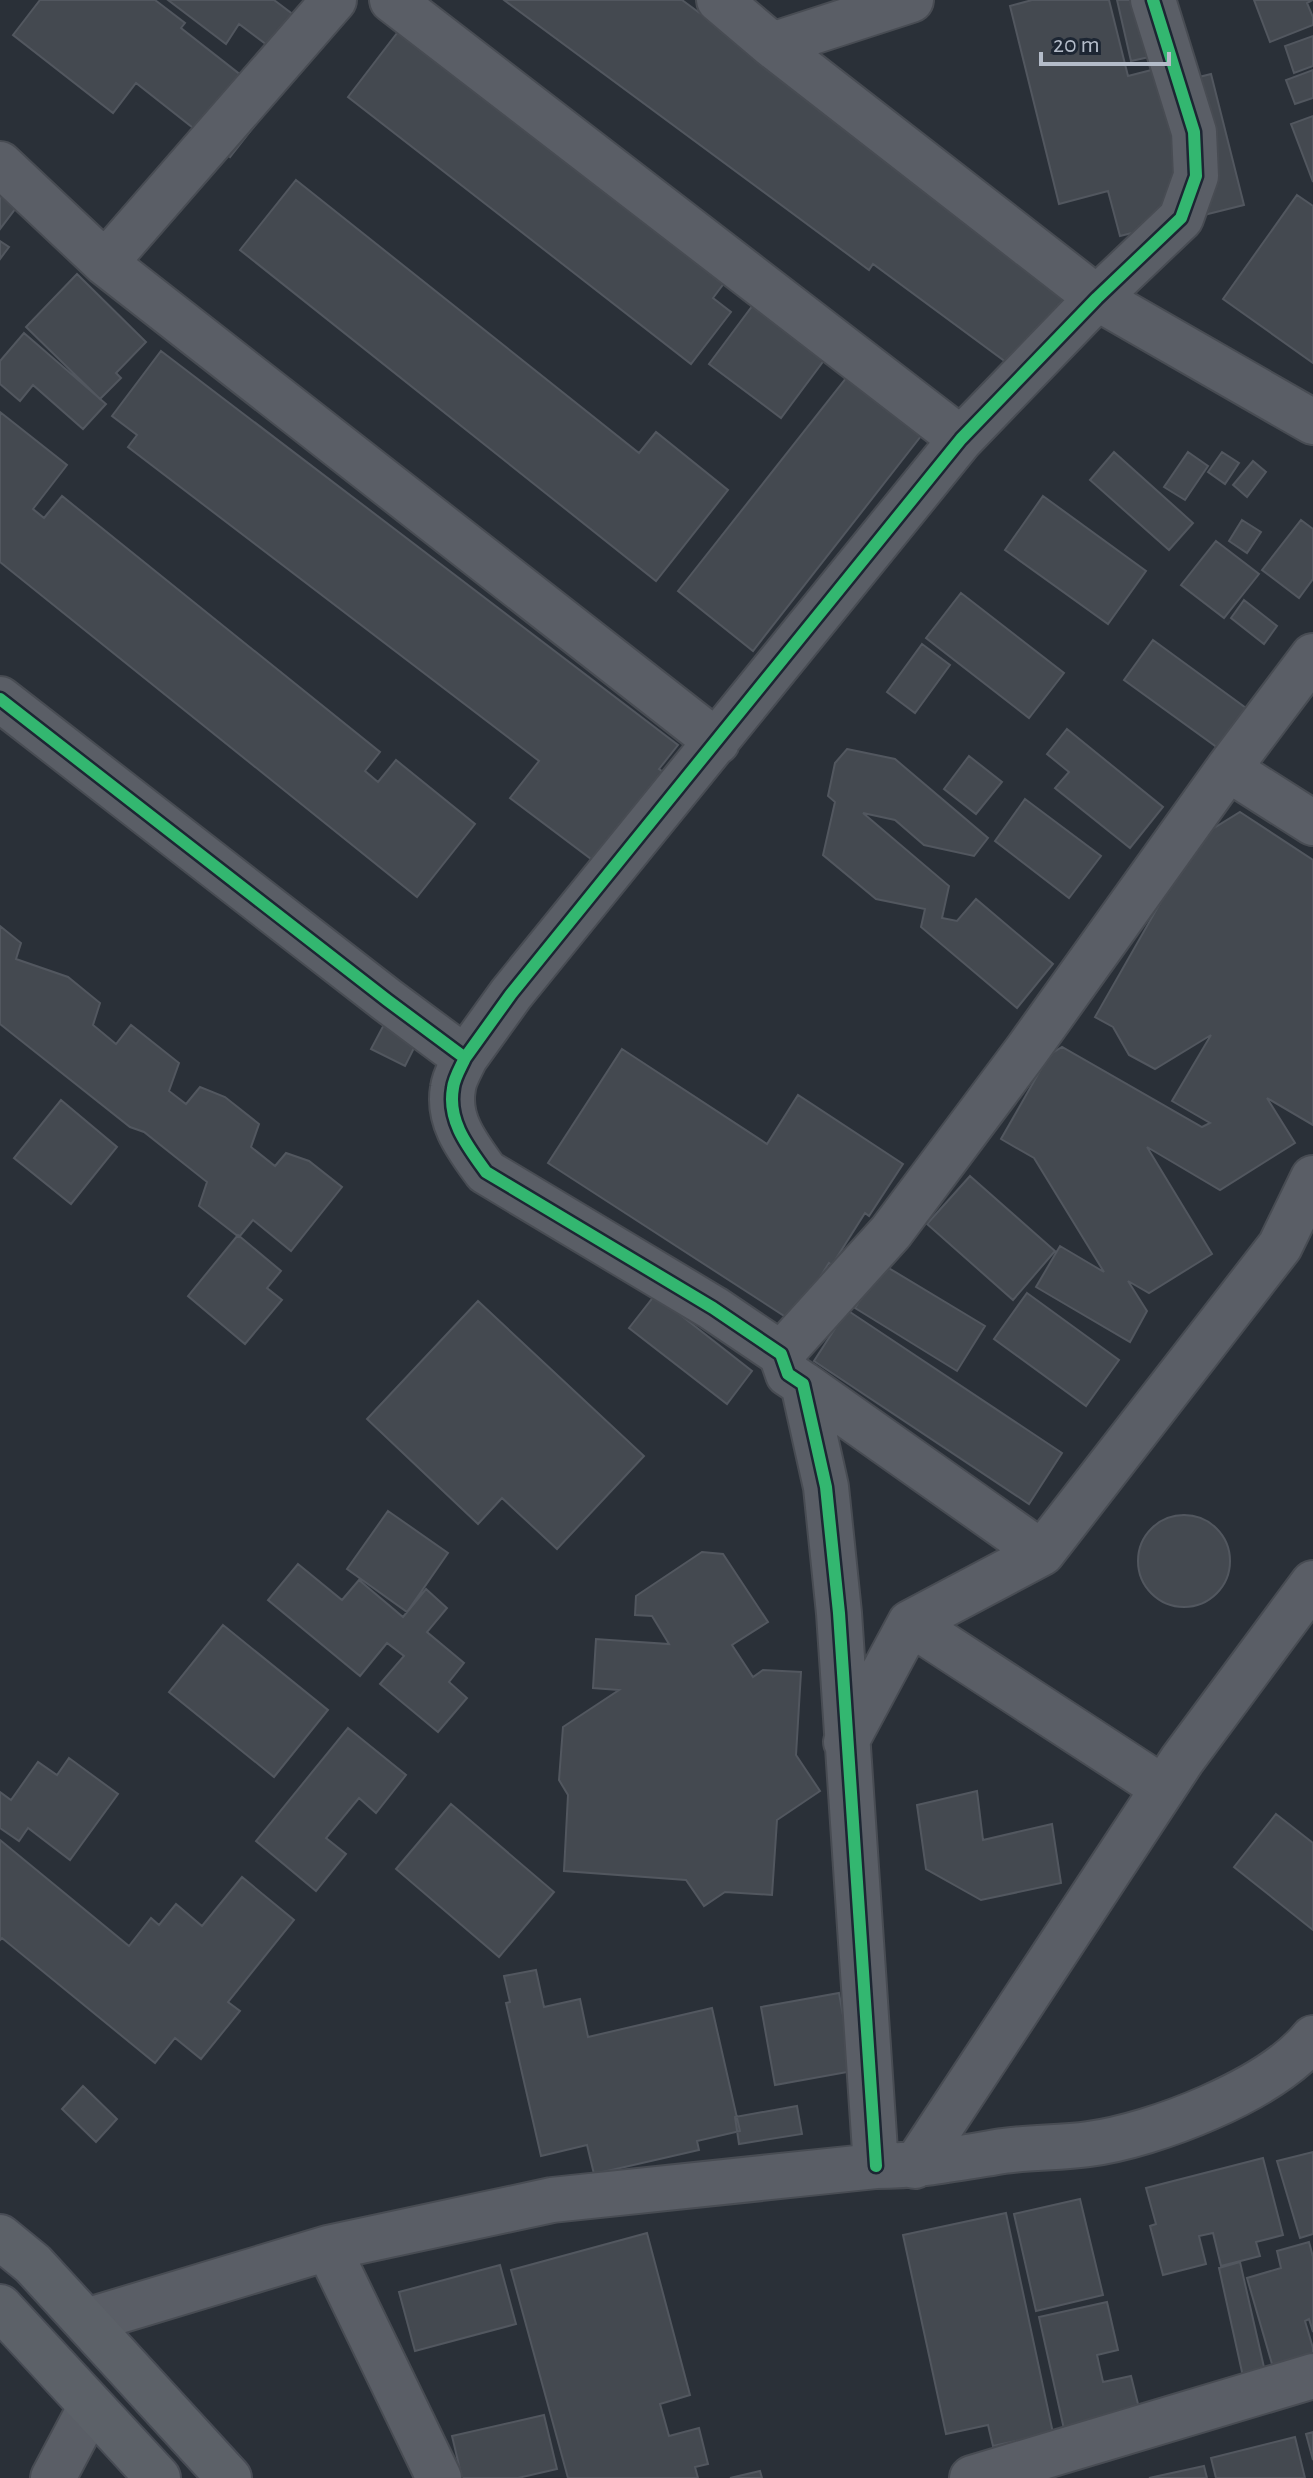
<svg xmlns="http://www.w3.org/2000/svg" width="1313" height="2478" font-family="'Alegreya Sans',sans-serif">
<rect width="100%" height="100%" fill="#2a3038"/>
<path fill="#444950" stroke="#52575f" stroke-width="2" d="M 40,0 L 155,0 L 185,23 L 181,28 L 274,101 L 230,157 L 136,83 L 113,113 L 13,35 Z
M 168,0 L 274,0 L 311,28 L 287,60 L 239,24 L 226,44 Z
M 504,0 L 682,0 L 1084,297 L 1026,377 L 873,264 L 869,270 Z
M 1032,0 L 1109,0 L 1128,76 L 1171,65 L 1175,83 L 1211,74 L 1244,205 L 1120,236 L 1108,191 L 1059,204 L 1010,6 Z
M 1117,0 L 1175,0 L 1186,49 L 1131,61 Z
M 1254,0 L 1313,0 L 1307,3 L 1313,17 L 1313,25 L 1270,42 Z
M 401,28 L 725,282 L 713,298 L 731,312 L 691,364 L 348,97 Z
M 1313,36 L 1313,66 L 1294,73 L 1285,46 Z
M 1313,70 L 1313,98 L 1295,104 L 1286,80 Z
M 1313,116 L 1313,182 L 1291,124 Z
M 296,180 L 639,453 L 656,432 L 728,490 L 656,581 L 240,250 Z
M 0,190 L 19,204 L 0,229 Z
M 1297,195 L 1313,206 L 1313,363 L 1223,299 Z
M 0,241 L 9,247 L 0,259 Z
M 77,274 L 146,342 L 116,373 L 121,378 L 100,399 L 26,327 Z
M 759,297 L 831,351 L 781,418 L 709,364 Z
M 24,333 L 106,404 L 83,429 L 33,385 L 20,401 L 0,384 L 0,361 Z
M 161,351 L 678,745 L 659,769 L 676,781 L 607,871 L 510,798 L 539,761 L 128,447 L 137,435 L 112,416 Z
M 858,363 L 932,422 L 753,651 L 678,591 Z
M 0,412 L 67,465 L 33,509 L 44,518 L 62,496 L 380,752 L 365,771 L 378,782 L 396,760 L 475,824 L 417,897 L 0,562 Z
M 1114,452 L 1193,523 L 1169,550 L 1090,480 Z
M 1188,452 L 1208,466 L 1185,500 L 1164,487 Z
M 1222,452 L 1239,463 L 1225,484 L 1208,472 Z
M 1253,461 L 1266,472 L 1247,497 L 1233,485 Z
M 1043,496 L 1146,571 L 1108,624 L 1005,550 Z
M 1242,520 L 1261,532 L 1247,553 L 1229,541 Z
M 1301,520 L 1313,529 L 1313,579 L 1299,598 L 1262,570 Z
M 1216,541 L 1259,574 L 1224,618 L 1181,585 Z
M 961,593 L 1064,673 L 1029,718 L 926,638 Z
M 1244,600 L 1277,626 L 1264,644 L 1231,618 Z
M 1153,640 L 1246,708 L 1218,748 L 1124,680 Z
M 922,644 L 950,665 L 915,713 L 887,692 Z
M 1067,729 L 1163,807 L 1130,848 L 1055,788 L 1069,772 L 1047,754 Z
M 847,749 L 895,759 L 988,838 L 974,856 L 924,845 L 895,820 L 863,813 L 949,886 L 942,918 L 957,921 L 976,899 L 1053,964 L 1017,1008 L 921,927 L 925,909 L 876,899 L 823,855 L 835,802 L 828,796 L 835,763 Z
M 969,756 L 1002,782 L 976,814 L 944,789 Z
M 1025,799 L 1101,856 L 1069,898 L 995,841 Z
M 1240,812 L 1313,860 L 1313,1125 L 1267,1098 L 1295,1143 L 1220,1190 L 1147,1147 L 1212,1254 L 1149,1293 L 1128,1281 L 1147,1311 L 1130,1342 L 1036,1287 L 1060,1246 L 1104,1272 L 1034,1158 L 1001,1139 L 1049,1055 L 1062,1047 L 1202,1127 L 1210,1123 L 1172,1101 L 1211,1035 L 1155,1069 L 1129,1055 L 1113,1027 L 1095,1017 L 1195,842 L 1193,841 Z
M 0,926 L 21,943 L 16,959 L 68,977 L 100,1003 L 93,1025 L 116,1044 L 131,1025 L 179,1063 L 169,1091 L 186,1104 L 200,1087 L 225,1097 L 259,1124 L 251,1147 L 275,1166 L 286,1153 L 309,1161 L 342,1187 L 291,1251 L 253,1220 L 239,1237 L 199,1206 L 207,1182 L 144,1132 L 130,1127 L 0,1024 Z
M 388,1017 L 421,1034 L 405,1066 L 371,1049 Z
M 622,1049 L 767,1144 L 798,1095 L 903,1164 L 869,1216 L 865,1213 L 832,1265 L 829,1263 L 792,1321 L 548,1163 Z
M 61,1100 L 117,1147 L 71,1204 L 14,1158 Z
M 970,1176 L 1055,1251 L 1013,1300 L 927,1224 Z
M 238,1235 L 281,1271 L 267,1288 L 282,1300 L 245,1344 L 188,1296 Z
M 882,1264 L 985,1326 L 957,1371 L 855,1308 Z
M 1027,1293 L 1119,1360 L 1086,1406 L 994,1339 Z
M 655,1295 L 752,1371 L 727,1404 L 629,1328 Z
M 478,1301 L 644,1456 L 557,1549 L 502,1498 L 478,1524 L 367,1419 Z
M 847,1310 L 1062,1453 L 1029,1504 L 814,1361 Z
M 388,1511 L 448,1553 L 407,1612 L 347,1569 Z
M1138 1561a46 46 0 1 1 92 0a46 46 0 1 1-92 0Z
M 702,1552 L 723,1554 L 768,1622 L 732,1645 L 753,1677 L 763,1670 L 801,1672 L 796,1755 L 820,1791 L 777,1820 L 772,1895 L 725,1892 L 704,1906 L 686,1880 L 564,1871 L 568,1795 L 559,1780 L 563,1727 L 619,1690 L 593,1688 L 596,1639 L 669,1644 L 652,1616 L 635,1615 L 636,1596 Z
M 298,1564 L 342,1600 L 359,1580 L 403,1617 L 426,1589 L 447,1608 L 427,1632 L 464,1663 L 449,1682 L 467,1698 L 438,1732 L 380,1684 L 404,1656 L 387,1643 L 360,1676 L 268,1600 Z
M 223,1625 L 328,1710 L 274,1777 L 169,1692 Z
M 348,1728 L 406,1775 L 376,1813 L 359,1798 L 326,1838 L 346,1854 L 316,1891 L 256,1841 Z
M 69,1758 L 118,1794 L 70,1860 L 28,1828 L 19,1841 L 0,1828 L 0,1792 L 11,1800 L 38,1762 L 57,1775 Z
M 977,1791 L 983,1840 L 1052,1824 L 1061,1883 L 981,1900 L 926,1869 L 917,1805 Z
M 451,1804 L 554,1892 L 499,1957 L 396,1869 Z
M 1276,1814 L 1313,1843 L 1313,1930 L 1234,1867 Z
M 0,1840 L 129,1946 L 151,1918 L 159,1925 L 176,1904 L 202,1926 L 242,1877 L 294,1920 L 228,2002 L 240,2011 L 201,2059 L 175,2038 L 155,2063 L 2,1938 L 0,1940 Z
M 536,1970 L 544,2007 L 580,1999 L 588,2037 L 712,2008 L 740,2131 L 697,2141 L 699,2150 L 594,2174 L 587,2145 L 541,2156 L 506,2003 L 510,2002 L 504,1976 Z
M 839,1993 L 853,2071 L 775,2085 L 761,2007 Z
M 83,2086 L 117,2119 L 96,2142 L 62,2109 Z
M 797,2106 L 802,2134 L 739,2144 L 735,2117 Z
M 1313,2152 L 1313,2234 L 1300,2238 L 1277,2161 Z
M 1263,2158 L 1283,2235 L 1256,2242 L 1260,2256 L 1221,2266 L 1213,2233 L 1199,2236 L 1206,2264 L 1163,2275 L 1150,2226 L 1156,2224 L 1146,2188 Z
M 1080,2199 L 1103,2295 L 1036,2311 L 1014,2214 Z
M 1006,2213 L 1053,2433 L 993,2446 L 988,2425 L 946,2434 L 903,2235 Z
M 647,2233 L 690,2395 L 660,2404 L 669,2436 L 699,2428 L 708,2464 L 695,2467 L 698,2478 L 568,2478 L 511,2270 Z
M 1309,2242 L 1313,2257 L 1313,2332 L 1309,2319 L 1305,2321 L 1313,2348 L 1313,2359 L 1274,2371 L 1247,2278 L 1281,2268 L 1277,2251 Z
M 1240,2262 L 1266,2376 L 1244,2381 L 1219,2268 Z
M 500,2265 L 516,2324 L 415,2351 L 399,2292 Z
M 1107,2302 L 1118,2350 L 1097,2355 L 1103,2382 L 1131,2376 L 1140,2412 L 1064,2429 L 1039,2317 Z
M 544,2415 L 557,2469 L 518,2478 L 462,2478 L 452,2436 Z
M 1313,2432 L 1313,2460 L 1306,2434 Z
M 1295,2437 L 1305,2478 L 1216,2478 L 1211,2458 Z
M 1204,2466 L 1207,2478 L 1149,2478 Z
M 760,2471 L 762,2478 L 730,2478 Z"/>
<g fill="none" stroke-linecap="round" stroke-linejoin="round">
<g stroke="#484c53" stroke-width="48">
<path id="minor" d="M 392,0 L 961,439
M 719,0 L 772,45 L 1097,298 L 1313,422
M 772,45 L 911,0
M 0,164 L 105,263 L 717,742
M 105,263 L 334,0
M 0,699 L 387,1000 L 465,1058 L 511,994 L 961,439 L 1097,298 L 1181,218 L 1196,176 L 1194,132 L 1153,0
M 1228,769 L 1313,823
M 465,1058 C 461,1067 454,1078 453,1088 C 447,1121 468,1147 486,1172 L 713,1308 L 781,1354 L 788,1374 L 803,1384 L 826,1487 L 839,1613 L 876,2166
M 781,1354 L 891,1232 L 1027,1050 L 1228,769 L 1313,656
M 803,1384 L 1042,1553
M 910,1623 L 1163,1788
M 846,1742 L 910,1623 L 1042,1553 L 1280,1246 L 1313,1178
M 915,2166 L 1182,1760 L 1313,1583
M 328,2248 L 439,2478
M 86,2321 L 328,2248 L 552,2200 L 876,2166 C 920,2166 960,2158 1003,2151 C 1032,2147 1061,2148 1089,2144 C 1155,2135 1271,2090 1313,2038
M 53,2478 L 91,2406
M 972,2478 L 1313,2376"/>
</g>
<g stroke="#484c55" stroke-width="48">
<path id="major" d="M 0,2237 L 33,2264 L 229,2478
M 0,2307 L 158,2478"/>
</g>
<use href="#minor" stroke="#5a5e66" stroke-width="44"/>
<use href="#major" stroke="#5c6168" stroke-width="44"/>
<g stroke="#1d2633" stroke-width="17">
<path id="cycleway" d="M 0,699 L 387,1000 L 465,1058 L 511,994 L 961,439 L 1097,298 L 1181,218 L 1196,176 L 1194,132 L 1153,0
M 465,1058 C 461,1067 454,1078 453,1088 C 447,1121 468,1147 486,1172 L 713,1308 L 781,1354 L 788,1374 L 803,1384 L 826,1487 L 839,1613 L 876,2166"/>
</g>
<use href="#cycleway" stroke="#33b770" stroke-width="12"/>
</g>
<path d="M1041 52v12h128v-12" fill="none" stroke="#b4bcc9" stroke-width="4"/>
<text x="1053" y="52" font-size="24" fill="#b4bcc9" stroke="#1d2633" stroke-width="6" paint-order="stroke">20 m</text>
</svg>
